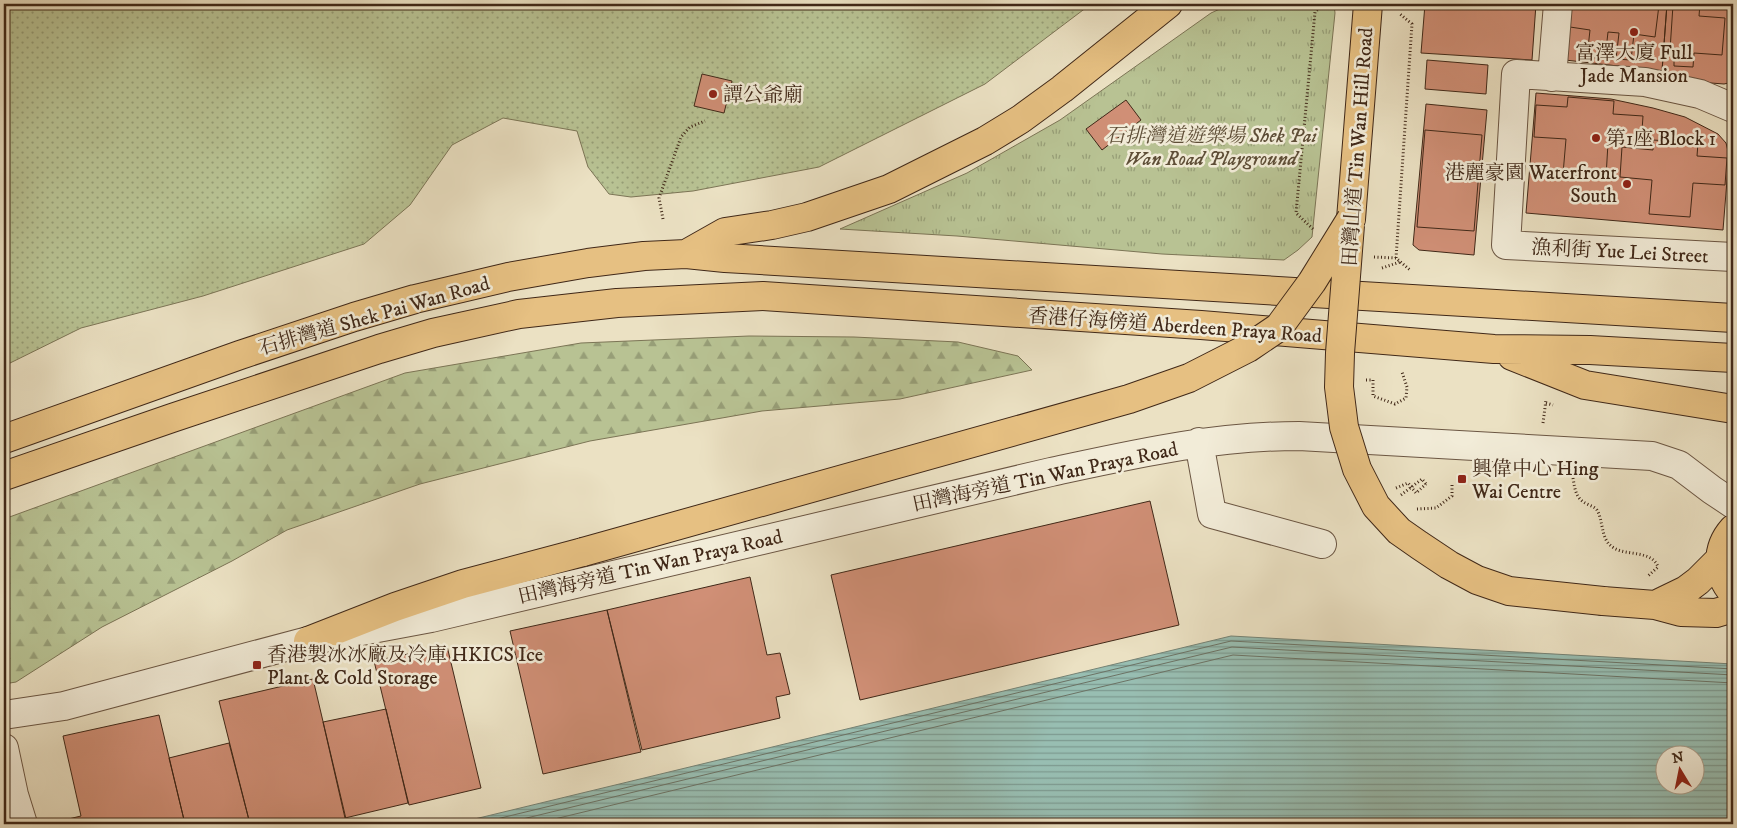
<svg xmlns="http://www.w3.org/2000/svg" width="1737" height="828" font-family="'IM FELL DW Pica','Noto Serif TC',serif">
<defs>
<pattern id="grass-dots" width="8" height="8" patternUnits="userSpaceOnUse" patternTransform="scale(1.25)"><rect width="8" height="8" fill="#b8c293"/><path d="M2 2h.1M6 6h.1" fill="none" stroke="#979e77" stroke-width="1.8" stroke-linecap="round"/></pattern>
<pattern id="forest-firs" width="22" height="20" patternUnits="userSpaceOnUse" patternTransform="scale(1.25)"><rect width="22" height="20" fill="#b8c293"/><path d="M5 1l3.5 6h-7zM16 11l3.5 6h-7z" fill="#979e77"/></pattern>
<pattern id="park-tufts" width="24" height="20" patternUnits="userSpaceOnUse" patternTransform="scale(1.25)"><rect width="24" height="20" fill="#b8c293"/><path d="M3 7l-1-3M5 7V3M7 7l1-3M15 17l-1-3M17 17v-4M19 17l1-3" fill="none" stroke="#979e77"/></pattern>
<pattern id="water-rules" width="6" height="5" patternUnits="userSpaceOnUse" patternTransform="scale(1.25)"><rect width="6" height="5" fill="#98beb2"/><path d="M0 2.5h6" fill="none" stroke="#7d9a90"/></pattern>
</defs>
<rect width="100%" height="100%" fill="#ebe1c3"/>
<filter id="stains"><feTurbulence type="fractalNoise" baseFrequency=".004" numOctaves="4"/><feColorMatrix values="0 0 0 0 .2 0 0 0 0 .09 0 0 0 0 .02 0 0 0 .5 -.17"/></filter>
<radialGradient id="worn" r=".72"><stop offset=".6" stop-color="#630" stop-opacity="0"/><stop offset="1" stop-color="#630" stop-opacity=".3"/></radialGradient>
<path fill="url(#grass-dots)" stroke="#7c7556" d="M 4,4 L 1091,4 L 985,84 L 819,167 L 693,191 L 631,197 L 609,194 L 588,167 L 577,131 L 503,118 L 452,145 L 410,205 L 364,244 L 203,296 L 81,328 L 4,366 Z"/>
<path fill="url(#forest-firs)" stroke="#7c7556" d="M 749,336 L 854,337 L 958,342 L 1018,356 L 1032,370 L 900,399 L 762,411 L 590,441 L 420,484 L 287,530 L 232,561 L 102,627 L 16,682 L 4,684 L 4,519 L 405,373 L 581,343 Z"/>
<path fill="url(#park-tufts)" stroke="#7c7556" d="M 1231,4 L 1334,4 L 1335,13 L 1312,237 L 1298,250 L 1284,260 L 1162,254 L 957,236 L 840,229 L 967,173 L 1060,120 L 1211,13 Z"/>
<path fill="url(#water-rules)" stroke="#758274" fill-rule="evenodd" d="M 1231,636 L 1733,664 L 1733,824 L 454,824 ZM 1664,756 L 1694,756 L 1694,786 L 1664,786 Z"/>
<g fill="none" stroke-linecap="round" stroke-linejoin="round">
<path stroke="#6c7365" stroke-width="1" d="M 476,824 L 1231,641 L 1733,669
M 502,824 L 1232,647 L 1733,675
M 534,824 L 1233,655 L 1733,683"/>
</g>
<path fill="#d08f76" stroke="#402818" d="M 1425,4 L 1536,4 L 1532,60 L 1421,53 Z
M 1570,4 L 1667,4 L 1662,71 L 1565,60 Z
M 1572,4 L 1659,5 L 1655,37 L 1634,34 L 1631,60 L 1616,59 L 1619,33 L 1608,32 L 1605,59 L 1587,57 L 1590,30 L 1570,27 Z
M 1667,4 L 1715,4 L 1733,9 L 1733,82 L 1724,84 L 1711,83 L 1662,71 Z
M 1680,4 L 1700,4 L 1699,16 L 1725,18 L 1722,55 L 1694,53 L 1693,67 L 1674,66 L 1674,50 L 1670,50 L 1673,5 Z
M 1427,60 L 1488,65 L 1486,94 L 1425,89 Z
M 702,74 L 732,81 L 724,113 L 694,106 Z
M 1536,93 L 1611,99 L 1653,108 L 1685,117 L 1718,134 L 1726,143 L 1729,155 L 1723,230 L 1526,213 Z
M 1568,97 L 1614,101 L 1613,114 L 1643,116 L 1641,145 L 1608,143 L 1606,177 L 1563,174 L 1566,139 L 1534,137 L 1536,105 L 1567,107 Z
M 1126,100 L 1141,120 L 1102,150 L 1086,129 Z
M 1426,104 L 1487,110 L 1474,255 L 1419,250 L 1413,245 Z
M 1425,130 L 1482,135 L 1474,231 L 1417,227 Z
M 1653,140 L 1698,143 L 1697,156 L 1727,158 L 1725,185 L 1693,183 L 1690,217 L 1649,214 L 1652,180 L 1620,177 L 1622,147 L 1653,150 Z
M 1150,501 L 1179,625 L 860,700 L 831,575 Z
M 750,577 L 767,655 L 780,653 L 790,694 L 776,697 L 780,718 L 642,750 L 607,610 Z
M 607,610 L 641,752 L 543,774 L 510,631 Z
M 447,646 L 481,788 L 409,805 L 374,661 Z
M 313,679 L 346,819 L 324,824 L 250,824 L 219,701 Z
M 386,709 L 408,803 L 345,818 L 323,722 Z
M 159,715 L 185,824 L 60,824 L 60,821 L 81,816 L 63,736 Z
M 229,743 L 250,824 L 185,824 L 169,758 Z"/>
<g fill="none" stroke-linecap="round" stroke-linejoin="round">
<g stroke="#6b5643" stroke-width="30">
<path id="minor" d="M 1552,77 L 1558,4
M 1733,108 L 1700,94 L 1645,82 L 1516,74 L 1506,245 L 1733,257
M 1199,442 L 1212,514 L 1322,544
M 4,715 L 64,706 L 308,641 L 431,618 L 1051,472 C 1135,454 1213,436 1299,436 L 1652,456 L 1679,465 L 1712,490 L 1733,504
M 4,748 L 14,795 L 23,824"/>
</g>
<g stroke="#402818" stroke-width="30">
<path id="major" d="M 1351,219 L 1368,4
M 686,254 L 725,258 L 1733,318
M 1512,356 L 1585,385 L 1733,409
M 4,439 L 240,355 L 354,317 L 415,299 L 508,277 L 588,263 L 644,256 L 686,254 L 725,232 L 772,225 L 807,217 L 889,189 L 985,141 L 1021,119 L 1062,89 L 1168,4
M 4,476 L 172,418 L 379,349 L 433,333 L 519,314 L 617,303 L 763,296 L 1201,325 L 1494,349 L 1590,350 L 1733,358
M 1733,529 C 1716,548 1716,574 1733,593
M 1603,601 L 1655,605 L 1681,612 L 1716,613 L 1733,608
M 1655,605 L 1686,590 L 1698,581 L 1720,559
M 308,641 L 395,607 L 463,584 L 583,552"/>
</g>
<path stroke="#402818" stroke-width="3" stroke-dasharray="1 2.5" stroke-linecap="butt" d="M 663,219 L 659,198 L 681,137 L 690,127 L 705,121
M 1313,229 L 1296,213 L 1315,12 L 1324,4
M 1374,257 L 1396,258 L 1410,270
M 1396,258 L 1412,24 L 1400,14
M 1382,268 L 1400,262
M 1366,380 L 1373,380 L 1373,396 L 1395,404 L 1406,398 L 1407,387 L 1402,372
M 1546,403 L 1553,405
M 1543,423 L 1546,400
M 1573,478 C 1575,490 1576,499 1587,504 C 1591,506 1595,507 1597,510 C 1604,522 1600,540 1614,548 C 1627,556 1652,550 1658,567 L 1648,576
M 1401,495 L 1422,479 L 1426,484
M 1417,509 L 1436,508 L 1452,496 L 1452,483"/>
<use href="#minor" stroke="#f2ecd8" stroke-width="28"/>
<use href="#major" stroke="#e6c082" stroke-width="28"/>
<g stroke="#402818" stroke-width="30" stroke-linecap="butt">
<path id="major-bridge" d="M 1350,225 L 1340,353 L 1339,387 L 1344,427 L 1357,469 L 1376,506 L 1399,531 L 1419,545 L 1449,565 L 1477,580 L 1509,591 L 1603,601
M 583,552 L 1129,399 L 1189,378 L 1248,348 L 1279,327 L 1312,282 L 1351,219"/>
</g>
<path stroke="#402818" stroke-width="3" stroke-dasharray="1 2.5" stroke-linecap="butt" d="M 1396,488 L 1408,483 L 1416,493 L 1426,484"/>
<use href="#major-bridge" stroke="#e6c082" stroke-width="28"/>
</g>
<g fill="#8f2418" stroke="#f2ecd8" stroke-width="2">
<circle cx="1634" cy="32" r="5"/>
<circle cx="713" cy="94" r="5"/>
<circle cx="1596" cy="138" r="5"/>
<circle cx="1627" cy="184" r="5"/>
<rect x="1457" y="474" width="10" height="10" rx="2.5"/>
<rect x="252" y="660" width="10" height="10" rx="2.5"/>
</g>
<g text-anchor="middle" stroke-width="5" stroke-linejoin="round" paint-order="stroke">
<g font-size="20" fill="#402818" stroke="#f2ecd8" text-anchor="start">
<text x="1634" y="59" text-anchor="middle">富澤大廈 Full<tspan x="1634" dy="23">Jade Mansion</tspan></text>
<text x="723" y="101">譚公爺廟</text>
<text x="1606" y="145">第1座 Block 1</text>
<text x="1617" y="179" text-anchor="end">港麗豪園 Waterfront<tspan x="1617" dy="23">South</tspan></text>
<text x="1472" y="475">興偉中心 Hing<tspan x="1472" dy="23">Wai Centre</tspan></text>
<text x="267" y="661">香港製冰冰廠及冷庫 HKICS Ice<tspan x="267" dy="23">Plant &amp; Cold Storage</tspan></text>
</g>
<g font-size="20" font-style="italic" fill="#5e4e37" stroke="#f2ecd8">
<text x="1211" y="142">石排灣道遊樂場 Shek Pai<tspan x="1211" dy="23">Wan Road Playground</tspan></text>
</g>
<g font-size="20" fill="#402818" stroke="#f2ecd8">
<text transform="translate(1357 147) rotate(-86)" y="7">田灣山道 Tin Wan Hill Road</text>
<text transform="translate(1620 251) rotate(3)" y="7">漁利街 Yue Lei Street</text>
<text transform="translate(374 315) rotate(-16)" y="7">石排灣道 Shek Pai Wan Road</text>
<text transform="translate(1175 325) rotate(4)" y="7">香港仔海傍道 Aberdeen Praya Road</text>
<text transform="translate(1045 476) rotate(-12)" y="7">田灣海旁道 Tin Wan Praya Road</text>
<text transform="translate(650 566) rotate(-13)" y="7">田灣海旁道 Tin Wan Praya Road</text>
</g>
</g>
<rect width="1737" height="828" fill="none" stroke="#ebe1c3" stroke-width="20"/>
<rect x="5" y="5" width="1727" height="818" fill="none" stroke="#402818" stroke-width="2.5"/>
<rect x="10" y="10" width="1717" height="808" fill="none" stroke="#402818"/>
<g transform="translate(1680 770) rotate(350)"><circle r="24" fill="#f2ecd8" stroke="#ab9e8b"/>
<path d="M0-4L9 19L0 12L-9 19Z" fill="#8f2418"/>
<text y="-8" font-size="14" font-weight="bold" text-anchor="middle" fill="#402818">N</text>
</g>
<rect width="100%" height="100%" filter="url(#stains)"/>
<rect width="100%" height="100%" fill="url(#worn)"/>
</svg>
